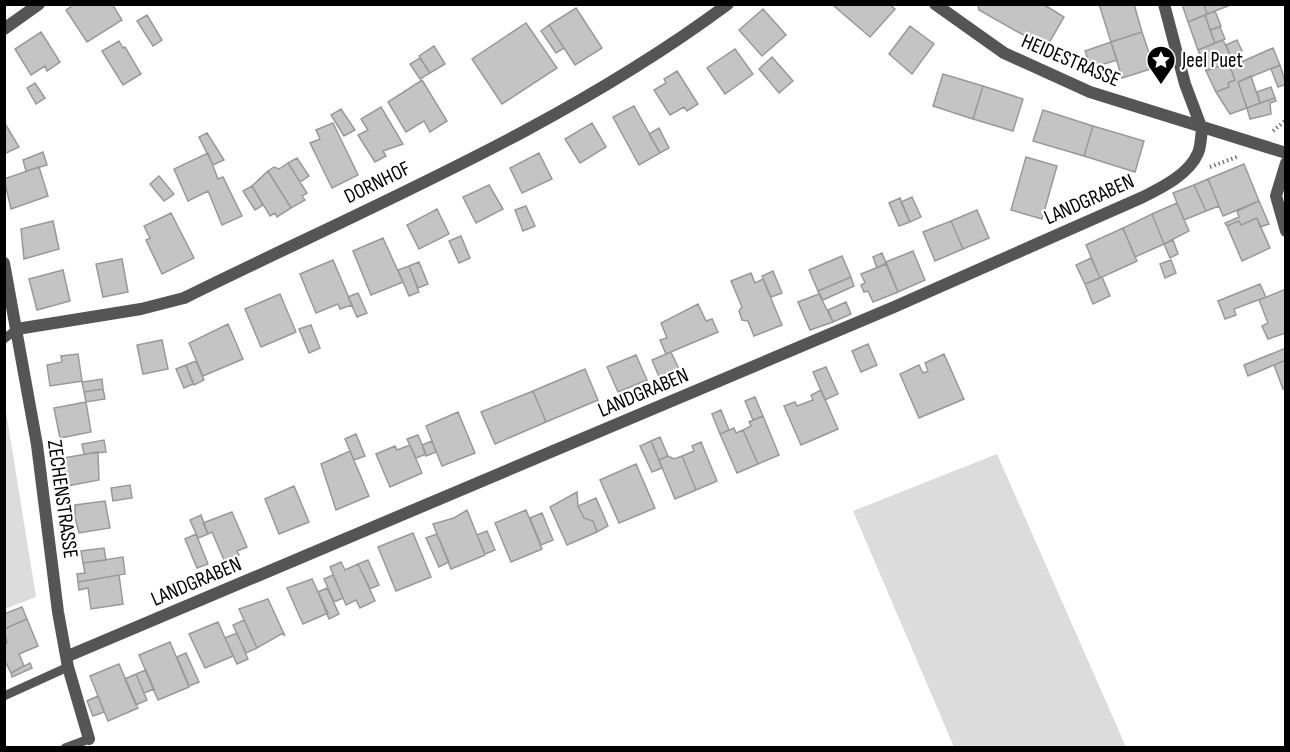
<svg xmlns="http://www.w3.org/2000/svg" width="1290" height="752" font-family="'Sofia Sans Condensed',sans-serif">
<rect width="100%" height="100%" fill="#fff"/>
<path fill="#dcdcdc" d="M 4,399 L 36,597 L 5,609 L 4,609 Z
M 997,454 L 1126,747 L 954,747 L 853,511 Z"/>
<path fill="#c4c4c4" stroke="#999" stroke-width="1.5" d="M 75,4 L 112,4 L 122,20 L 87,42 L 66,10 Z
M 836,4 L 889,4 L 895,9 L 870,37 L 834,6 Z
M 1043,4 L 1064,17 L 1046,48 L 979,10 L 978,5 Z
M 1099,4 L 1134,4 L 1142,32 L 1111,42 Z
M 1182,4 L 1204,4 L 1207,14 L 1188,22 Z
M 1204,4 L 1227,4 L 1228,6 L 1207,14 Z
M 576,8 L 602,48 L 575,65 L 549,25 Z
M 763,9 L 786,35 L 762,56 L 739,30 Z
M 1215,11 L 1221,26 L 1210,30 L 1205,15 Z
M 147,15 L 162,40 L 153,46 L 137,21 Z
M 1205,15 L 1215,43 L 1198,50 L 1188,22 Z
M 526,23 L 557,68 L 502,104 L 472,59 Z
M 549,25 L 564,48 L 556,53 L 541,31 Z
M 910,26 L 934,44 L 912,74 L 889,54 Z
M 1220,27 L 1225,39 L 1215,43 L 1210,30 Z
M 41,32 L 60,62 L 47,71 L 45,66 L 31,75 L 15,49 Z
M 1142,32 L 1154,68 L 1122,78 L 1111,42 Z
M 1223,40 L 1233,61 L 1206,71 L 1198,50 Z
M 1237,40 L 1242,51 L 1231,57 L 1226,45 Z
M 119,41 L 123,48 L 125,47 L 141,74 L 123,85 L 102,51 Z
M 1111,42 L 1117,60 L 1091,68 L 1085,51 Z
M 434,46 L 445,64 L 430,73 L 419,56 Z
M 1273,48 L 1280,65 L 1238,82 L 1247,108 L 1230,114 L 1216,92 L 1229,87 L 1228,83 L 1235,80 L 1230,67 Z
M 735,49 L 753,74 L 725,94 L 707,68 Z
M 772,57 L 793,81 L 779,93 L 759,69 Z
M 420,58 L 430,73 L 420,79 L 410,64 Z
M 1229,63 L 1235,80 L 1228,83 L 1229,87 L 1216,92 L 1206,71 Z
M 1280,65 L 1286,84 L 1278,87 L 1271,69 Z
M 677,71 L 698,104 L 687,111 L 684,107 L 670,115 L 654,90 L 666,83 L 664,79 Z
M 943,74 L 983,86 L 973,119 L 933,106 Z
M 1251,76 L 1260,103 L 1247,108 L 1238,82 Z
M 422,80 L 447,121 L 430,132 L 424,121 L 406,132 L 388,102 Z
M 35,83 L 45,98 L 36,104 L 27,88 Z
M 983,86 L 1023,99 L 1013,131 L 973,119 Z
M 1271,87 L 1275,98 L 1260,103 L 1257,92 Z
M 1275,98 L 1276,101 L 1270,103 L 1271,114 L 1250,119 L 1247,108 Z
M 634,106 L 660,153 L 639,165 L 613,117 Z
M 381,107 L 403,144 L 383,151 L 386,156 L 375,162 L 358,135 L 368,130 L 361,119 Z
M 341,109 L 355,130 L 344,136 L 331,115 Z
M 1043,110 L 1093,126 L 1084,156 L 1033,141 Z
M 4,122 L 19,147 L 4,154 Z
M 333,123 L 358,175 L 332,188 L 310,143 L 320,139 L 316,130 Z
M 592,123 L 606,147 L 580,163 L 565,139 Z
M 1093,126 L 1144,141 L 1135,172 L 1084,156 Z
M 659,128 L 669,148 L 660,153 L 649,134 Z
M 207,133 L 224,160 L 213,165 L 199,137 Z
M 43,152 L 47,165 L 26,171 L 23,160 Z
M 208,153 L 218,179 L 223,177 L 242,216 L 222,225 L 208,191 L 188,201 L 174,169 Z
M 539,153 L 552,179 L 522,193 L 510,168 Z
M 1026,157 L 1057,166 L 1042,219 L 1011,210 Z
M 297,158 L 309,176 L 300,182 L 288,163 Z
M 288,163 L 307,193 L 302,196 L 305,200 L 291,208 L 268,171 L 274,167 L 279,169 Z
M 1244,164 L 1259,201 L 1223,216 L 1208,179 Z
M 39,167 L 48,196 L 11,209 L 4,179 Z
M 268,171 L 291,208 L 277,217 L 275,213 L 270,216 L 252,186 Z
M 159,176 L 174,194 L 164,201 L 150,184 Z
M 1208,179 L 1219,206 L 1206,211 L 1194,185 Z
M 489,185 L 503,209 L 476,223 L 463,197 Z
M 1194,185 L 1206,211 L 1184,220 L 1173,193 Z
M 252,186 L 263,205 L 255,210 L 243,191 Z
M 912,197 L 921,217 L 910,222 L 901,202 Z
M 900,198 L 910,222 L 899,226 L 889,203 Z
M 1259,201 L 1269,224 L 1260,227 L 1257,218 L 1241,225 L 1239,221 L 1227,226 L 1225,223 L 1239,217 L 1237,211 Z
M 1177,203 L 1189,231 L 1164,244 L 1152,214 Z
M 526,206 L 535,226 L 523,231 L 515,210 Z
M 437,209 L 449,234 L 419,249 L 407,225 Z
M 977,210 L 989,238 L 963,249 L 951,221 Z
M 171,213 L 194,258 L 162,274 L 146,240 L 150,238 L 144,226 Z
M 1152,214 L 1164,244 L 1135,257 L 1123,228 Z
M 1257,218 L 1270,248 L 1242,261 L 1227,226 L 1239,221 L 1241,225 Z
M 53,221 L 59,249 L 24,259 L 21,229 Z
M 951,221 L 963,249 L 935,261 L 923,232 Z
M 1123,228 L 1137,261 L 1100,278 L 1086,245 Z
M 461,236 L 470,258 L 459,263 L 449,241 Z
M 383,238 L 403,282 L 371,295 L 353,251 Z
M 1173,240 L 1178,254 L 1170,258 L 1164,244 Z
M 913,251 L 925,280 L 898,292 L 886,262 Z
M 882,253 L 886,263 L 877,268 L 873,257 Z
M 842,256 L 851,277 L 818,291 L 809,270 Z
M 1091,258 L 1100,278 L 1085,284 L 1076,265 Z
M 122,259 L 128,292 L 103,297 L 96,264 Z
M 333,260 L 352,305 L 340,309 L 338,304 L 316,313 L 300,274 Z
M 1171,260 L 1176,273 L 1165,278 L 1160,264 Z
M 419,262 L 428,284 L 418,288 L 409,266 Z
M 886,264 L 898,292 L 873,302 L 868,291 L 864,292 L 861,285 L 865,283 L 861,274 Z
M 409,266 L 419,292 L 409,296 L 398,270 Z
M 63,270 L 70,301 L 37,310 L 29,279 Z
M 773,271 L 782,293 L 771,297 L 762,276 Z
M 751,273 L 755,283 L 763,279 L 782,325 L 754,336 L 748,321 L 742,320 L 739,311 L 742,307 L 731,281 Z
M 851,277 L 854,286 L 823,300 L 818,291 Z
M 1102,277 L 1110,296 L 1093,304 L 1085,284 Z
M 1260,284 L 1266,297 L 1234,309 L 1236,315 L 1225,319 L 1218,301 Z
M 1286,289 L 1286,333 L 1268,339 L 1262,326 L 1268,323 L 1259,300 Z
M 358,293 L 367,313 L 357,317 L 348,297 Z
M 280,294 L 296,332 L 261,347 L 245,309 Z
M 819,294 L 833,322 L 810,330 L 798,302 Z
M 846,302 L 851,314 L 833,322 L 828,310 Z
M 698,304 L 706,321 L 712,319 L 718,332 L 666,354 L 660,340 L 667,338 L 661,323 Z
M 228,324 L 243,359 L 203,376 L 189,343 Z
M 311,325 L 320,348 L 309,353 L 299,329 Z
M 162,340 L 168,369 L 143,374 L 137,345 Z
M 868,344 L 877,365 L 861,372 L 852,351 Z
M 1286,348 L 1286,360 L 1248,376 L 1244,365 Z
M 671,352 L 680,371 L 660,379 L 652,360 Z
M 78,354 L 82,381 L 50,386 L 47,365 L 62,362 L 61,356 Z
M 944,354 L 964,399 L 919,418 L 900,374 L 919,365 L 923,373 L 928,371 L 925,363 Z
M 636,355 L 647,380 L 618,392 L 607,367 Z
M 1286,360 L 1286,388 L 1283,389 L 1274,365 Z
M 196,361 L 204,380 L 194,385 L 186,365 Z
M 186,365 L 193,384 L 184,388 L 176,369 Z
M 826,367 L 838,394 L 825,400 L 813,372 Z
M 585,369 L 598,400 L 546,422 L 533,391 Z
M 102,379 L 103,389 L 84,392 L 82,382 Z
M 103,389 L 105,399 L 86,402 L 84,392 Z
M 821,390 L 838,429 L 801,445 L 784,406 L 795,402 L 797,406 L 813,400 L 811,395 Z
M 533,391 L 546,422 L 495,444 L 481,412 Z
M 755,397 L 763,416 L 753,420 L 745,401 Z
M 86,402 L 91,432 L 60,438 L 54,408 Z
M 721,410 L 729,430 L 720,434 L 712,414 Z
M 458,412 L 475,453 L 442,466 L 426,426 Z
M 763,416 L 779,455 L 758,464 L 743,430 L 751,426 L 749,422 Z
M 734,428 L 736,433 L 743,430 L 758,464 L 737,473 L 720,434 Z
M 356,434 L 365,456 L 354,460 L 345,439 Z
M 418,435 L 426,454 L 416,458 L 407,439 Z
M 660,437 L 668,456 L 659,460 L 651,441 Z
M 104,440 L 106,452 L 84,454 L 82,444 Z
M 432,441 L 436,452 L 426,456 L 422,445 Z
M 651,441 L 662,468 L 652,472 L 640,446 Z
M 701,442 L 717,481 L 696,490 L 682,456 L 694,451 L 692,446 Z
M 410,445 L 422,473 L 390,487 L 376,454 L 395,446 L 397,450 Z
M 350,451 L 369,496 L 336,510 L 321,464 Z
M 98,452 L 99,480 L 67,486 L 63,458 Z
M 668,456 L 674,459 L 682,456 L 696,490 L 675,499 L 659,460 Z
M 636,464 L 655,508 L 619,523 L 600,480 Z
M 130,485 L 132,498 L 113,501 L 111,488 Z
M 294,486 L 309,522 L 279,534 L 265,499 Z
M 577,492 L 578,506 L 584,518 L 593,521 L 597,532 L 567,545 L 550,507 Z
M 596,498 L 608,526 L 597,532 L 593,521 L 584,518 L 578,506 Z
M 105,501 L 110,528 L 79,533 L 75,517 L 75,505 Z
M 467,510 L 485,555 L 451,569 L 433,524 L 454,518 Z
M 526,510 L 542,549 L 511,562 L 495,523 Z
M 232,512 L 247,547 L 237,551 L 239,555 L 224,560 L 212,532 L 208,534 L 203,523 Z
M 542,513 L 553,540 L 541,545 L 530,518 Z
M 201,515 L 208,534 L 198,538 L 190,520 Z
M 487,531 L 495,550 L 485,554 L 477,535 Z
M 413,533 L 431,577 L 396,591 L 378,547 Z
M 196,534 L 208,564 L 197,568 L 185,539 Z
M 437,534 L 449,562 L 439,567 L 426,538 Z
M 104,548 L 106,560 L 83,563 L 81,551 Z
M 123,557 L 125,574 L 78,582 L 77,574 L 85,573 L 83,563 Z
M 368,560 L 379,585 L 370,589 L 358,564 Z
M 341,562 L 345,570 L 358,564 L 375,601 L 360,608 L 356,600 L 346,605 L 330,567 Z
M 119,575 L 123,604 L 91,609 L 88,588 L 79,590 L 78,582 Z
M 333,575 L 343,598 L 334,602 L 324,579 Z
M 312,579 L 328,613 L 303,624 L 287,588 Z
M 327,588 L 339,614 L 329,619 L 318,592 Z
M 268,599 L 285,636 L 283,633 L 257,648 L 239,609 Z
M 22,607 L 27,619 L 4,629 L 4,614 Z
M 27,619 L 38,646 L 19,654 L 24,666 L 11,673 L 4,659 L 4,645 L 7,643 L 4,629 Z
M 244,620 L 257,648 L 246,653 L 233,625 Z
M 218,622 L 233,656 L 205,668 L 189,634 Z
M 237,633 L 248,659 L 237,664 L 225,638 Z
M 170,642 L 189,687 L 158,700 L 139,655 Z
M 186,653 L 199,682 L 189,686 L 177,657 Z
M 30,663 L 32,668 L 12,677 L 11,673 Z
M 119,664 L 138,708 L 108,721 L 90,676 Z
M 146,670 L 154,689 L 144,693 L 136,674 Z
M 136,674 L 147,700 L 136,705 L 125,679 Z
M 98,696 L 104,712 L 93,716 L 87,701 Z"/>
<g fill="none" stroke-linecap="round" stroke-linejoin="round">
<path stroke="#777" stroke-width="4" stroke-dasharray="1.5 3" stroke-linecap="butt" d="M 1273,131 L 1286,120
M 1210,167 L 1237,157"/>
<path stroke="#555" stroke-width="9" d="M 4,339 L 17,329
M 4,696 L 68,667
M 65,748 L 89,739"/>
<path stroke="#555" stroke-width="12" d="M 935,4 L 1004,53 L 1090,92 L 1286,153
M 1164,4 L 1185,84 L 1202,129
M 4,29 L 39,4
M 1286,163 L 1276,196 L 1286,231
M 4,263 L 37,445 L 58,612 L 68,667 L 89,739
M 17,329 L 141,309 L 184,298 C 368,207 563,127 728,4
M 68,656 L 894,307 L 1143,197 C 1163,187 1189,174 1198,153 C 1201,146 1201,136 1202,129"/>
</g>
<defs>
<g id="sight-pin" transform="scale(1.5)"><path d="M0 17L-7.5 6A9.5 9.5 0 1 1 7.5 6Z" fill="#000" stroke="#fff"/><path d="M0-6L1.8-2.2L6-1.7L2.9 1.2L3.7 5.4L0 3.3L-3.7 5.4L-2.9 1.2L-6-1.7L-1.8-2.2Z" fill="#fff"/></g>
</defs>
<g fill-rule="evenodd">
<use href="#sight-pin" x="1161" y="60"/>
</g>
<g text-anchor="middle" stroke-width="4.5" stroke-linejoin="round" paint-order="stroke">
<g font-size="21" fill="#000" stroke="#fff">
<text transform="translate(1071 60) rotate(23)" y="7">HEIDESTRASSE</text>
<text transform="translate(377 182) rotate(-26)" y="7">DORNHOF</text>
<text transform="translate(1089 199) rotate(-24)" y="7">LANDGRABEN</text>
<text transform="translate(643 392) rotate(-23)" y="7">LANDGRABEN</text>
<text transform="translate(63 499) rotate(82)" y="7">ZECHENSTRASSE</text>
<text transform="translate(196 581) rotate(-23)" y="7">LANDGRABEN</text>
</g>
<g font-size="21" fill="#000" stroke="#fff" text-anchor="start">
<text x="1182" y="67">Jeel Puet</text>
</g>
</g>
<rect width="1290" height="752" fill="none" stroke="#000000" stroke-width="12"/>
</svg>
